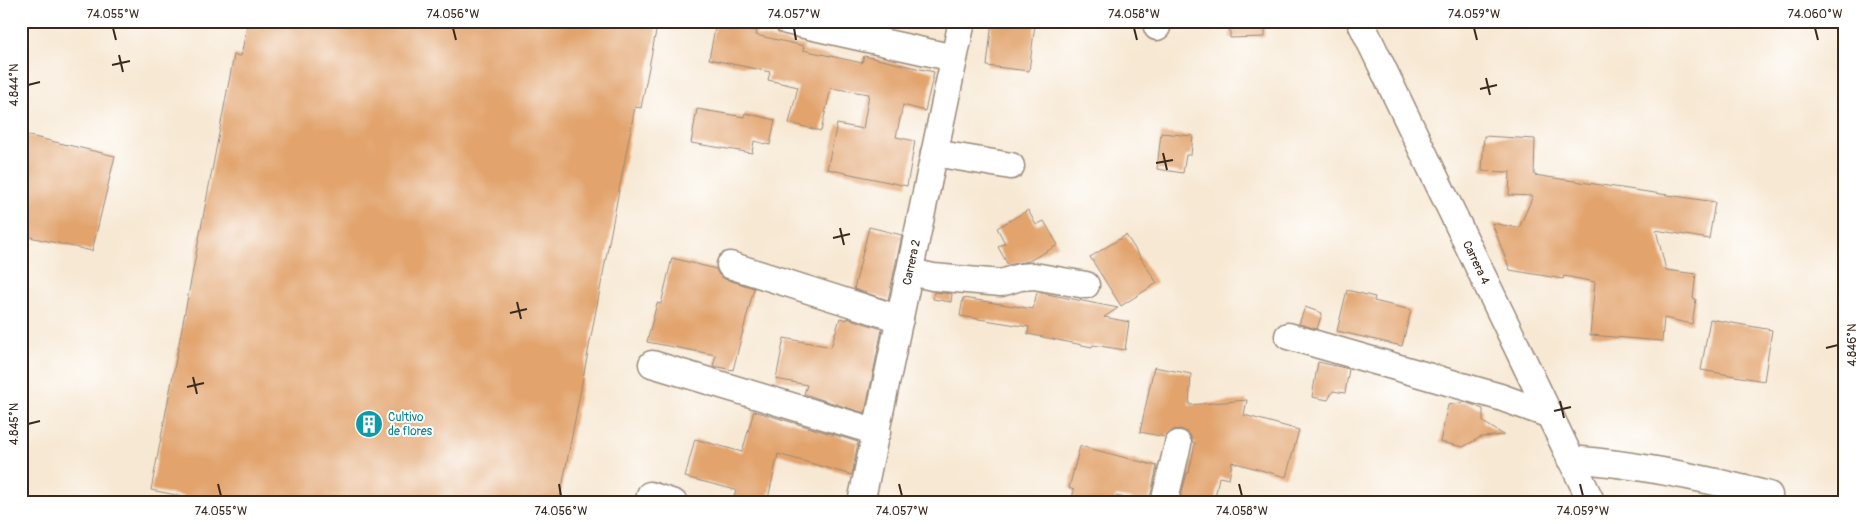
<svg xmlns="http://www.w3.org/2000/svg" width="1866" height="524" font-family="Pangolin,sans-serif">
<rect width="100%" height="100%" fill="#fff"/>
<filter id="ink" filterUnits="userSpaceOnUse"><feTurbulence type="fractalNoise" baseFrequency=".02" numOctaves="2"/><feDisplacementMap in="SourceGraphic" scale="10" xChannelSelector="R" yChannelSelector="G"/><feConvolveMatrix kernelMatrix="1 2 1 2 8 2 1 2 1" color-interpolation-filters="sRGB"/></filter>
<filter id="wash" filterUnits="userSpaceOnUse"><feTurbulence type="fractalNoise" baseFrequency=".0096" numOctaves="4" result="noise"/><feDisplacementMap in="SourceGraphic" scale="20" xChannelSelector="R" yChannelSelector="G"/><feGaussianBlur stdDeviation="1.12" result="paint"/><feColorMatrix in="noise" values="0 0 0 0 0 0 0 0 0 0 0 0 0 0 0 0 0 1.4 0 .05"/><feComposite in="paint" operator="in"/></filter>
<g filter="url(#wash)">
<rect width="100%" height="100%" fill="#f7e8d3"/>
<g id="blocks">
<path fill="#e2a36c" d="M 248,21 L 658,21 L 641,108 L 635,107 L 559,503 L 216,503 L 151,490 L 234,55 L 241,56 Z
M 992,21 L 1035,24 L 1029,71 L 987,66 Z
M 1230,21 L 1265,21 L 1265,37 L 1230,38 Z
M 716,23 L 757,31 L 756,35 L 804,46 L 803,50 L 862,63 L 864,56 L 934,72 L 925,111 L 903,105 L 896,137 L 915,141 L 907,186 L 827,169 L 837,124 L 863,129 L 869,94 L 831,88 L 821,131 L 789,123 L 798,87 L 768,80 L 770,72 L 709,59 Z
M 697,109 L 744,117 L 745,113 L 775,120 L 770,145 L 754,141 L 752,153 L 691,143 Z
M 1161,133 L 1193,136 L 1191,155 L 1186,155 L 1183,173 L 1157,169 Z
M 21,134 L 115,156 L 92,251 L 21,235 Z
M 1484,136 L 1535,139 L 1534,175 L 1715,202 L 1709,239 L 1656,230 L 1666,270 L 1696,274 L 1693,298 L 1696,299 L 1692,324 L 1664,318 L 1662,341 L 1590,335 L 1595,282 L 1564,276 L 1563,279 L 1510,270 L 1492,223 L 1519,228 L 1533,196 L 1509,195 L 1510,172 L 1482,171 Z
M 1028,210 L 1036,225 L 1044,221 L 1058,245 L 1029,261 L 1008,265 L 998,247 L 1005,243 L 997,228 Z
M 869,227 L 902,235 L 888,300 L 854,289 Z
M 1126,235 L 1157,283 L 1121,306 L 1090,257 Z
M 672,258 L 716,269 L 719,275 L 725,279 L 754,288 L 733,370 L 713,366 L 716,355 L 647,342 L 657,303 L 661,304 Z
M 1347,290 L 1375,297 L 1374,301 L 1411,310 L 1402,346 L 1337,331 Z
M 934,292 L 952,294 L 951,302 L 933,299 Z
M 1037,292 L 1118,308 L 1104,317 L 1129,322 L 1125,350 L 1093,345 L 1092,347 L 1028,334 L 1029,327 L 960,316 L 963,298 L 1033,309 Z
M 1305,307 L 1322,313 L 1317,329 L 1299,324 Z
M 840,318 L 847,320 L 847,318 L 882,329 L 865,413 L 804,394 L 807,385 L 776,379 L 784,338 L 831,347 Z
M 1710,319 L 1772,330 L 1764,381 L 1701,370 Z
M 1318,362 L 1349,369 L 1345,393 L 1333,391 L 1328,400 L 1312,397 Z
M 1154,367 L 1191,374 L 1189,405 L 1247,400 L 1244,415 L 1299,430 L 1286,477 L 1232,462 L 1229,479 L 1219,477 L 1214,503 L 1179,503 L 1187,473 L 1189,473 L 1195,443 L 1193,442 L 1189,433 L 1181,429 L 1173,430 L 1165,437 L 1140,432 Z
M 1465,402 L 1483,409 L 1483,422 L 1504,435 L 1481,437 L 1463,447 L 1440,442 L 1448,405 Z
M 754,411 L 858,442 L 852,475 L 778,454 L 767,503 L 742,503 L 733,501 L 736,490 L 685,477 L 695,439 L 742,452 Z
M 1080,446 L 1157,466 L 1149,503 L 1116,496 L 1114,503 L 1071,503 L 1074,490 L 1069,488 Z"/>
</g>
</g>
<g filter="url(#ink)">
<use href="#blocks" fill-opacity="0" stroke="#998978" stroke-width="1"/>
<g fill="none" stroke-linecap="round" stroke-linejoin="round">
<g stroke="#998978" stroke-width="29">
<g id="minor">
<path d="M 787,21 L 954,58"/>
<path id="s1" d="M 1360,21 L 1592,503"/>
<path d="M 1157,27 L 1158,21"/>
<path d="M 934,153 L 1011,166"/>
<path d="M 730,265 L 900,319"/>
<path d="M 910,272 L 933,277 L 1001,283 L 1020,277 L 1034,276 L 1086,285"/>
<path d="M 1288,336 L 1500,397 L 1550,415"/>
<path d="M 652,364 L 877,432"/>
<path d="M 1570,459 C 1637,464 1704,478 1769,495"/>
<path d="M 650,495 L 674,503"/>
<path id="s2" d="M 861,503 L 962,21"/>
<path d="M 1164,503 L 1178,444"/>
</g>
</g>
<use href="#minor" stroke="#fff" stroke-width="26"/>
</g>
</g>
<path fill="none" stroke="#3b2a1e" stroke-width="2" d="M 113,28 L 116,40M 453,28 L 456,40M 794,28 L 796,40M 1134,28 L 1137,40M 1474,28 L 1477,40M 1815,28 L 1818,40M 119,55 L 123,72M 112,65 L 130,61M 1486,78 L 1490,95M 28,85 L 40,82M 1480,89 L 1497,85M 1163,153 L 1167,170M 1156,163 L 1173,160M 840,228 L 844,245M 833,238 L 850,234M 517,302 L 521,319M 510,313 L 527,309M 1826,348 L 1838,345M 193,377 L 197,394M 187,387 L 204,383M 1560,401 L 1564,418M 1554,411 L 1571,407M 28,424 L 40,421M 218,484 L 221,496M 559,484 L 561,496M 899,484 L 902,496M 1239,484 L 1242,496M 1580,484 L 1583,496"/>
<defs>
<g id="building-disc" transform="scale(1.4375)"><circle r="9.5" fill="#0f9aa8" stroke="#fff"/><path d="M-4-6H4V6H1V3H-1V6H-4ZM-2.5-4.3h1.7v1.8h-1.7ZM.8-4.3h1.7v1.8H.8ZM-2.5-1h1.7V.8h-1.7ZM.8-1h1.7V.8H.8Z" fill="#fff"/></g>
</defs>
<g fill-rule="evenodd">
<use href="#building-disc" x="369" y="424"/>
</g>
<g text-anchor="middle" stroke-width="4" stroke-linejoin="round" paint-order="stroke">
<g font-size="12" fill="#3b2a1e" stroke="#fff">
<text dy="4" stroke="none"><textPath href="#s2" startOffset="246">Carrera 2</textPath></text>
<text dy="4" stroke="none"><textPath href="#s1" startOffset="268">Carrera 4</textPath></text>
</g>
<g font-size="12" fill="#0d838f" stroke="#fff" text-anchor="start">
<text x="388" y="421">Cultivo<tspan x="388" dy="14">de flores</tspan></text>
</g>
</g>
<rect width="1866" height="524" fill="none" stroke="#fff" stroke-width="55"/>
<rect x="28" y="28" width="1810" height="468" fill="none" stroke="#3b2a1e" stroke-width="2"/>
<g font-size="12" text-anchor="middle" fill="#3b2a1e">
<text x="113" y="18">74.055°W</text>
<text x="453" y="18">74.056°W</text>
<text x="794" y="18">74.057°W</text>
<text x="1134" y="18">74.058°W</text>
<text x="1474" y="18">74.059°W</text>
<text x="1815" y="18">74.060°W</text>
<text transform="translate(14 85) rotate(-90)" y="4">4.844°N</text>
<text transform="translate(1852 345) rotate(-90)" y="4">4.846°N</text>
<text transform="translate(14 424) rotate(-90)" y="4">4.845°N</text>
<text x="221" y="515">74.055°W</text>
<text x="561" y="515">74.056°W</text>
<text x="902" y="515">74.057°W</text>
<text x="1242" y="515">74.058°W</text>
<text x="1583" y="515">74.059°W</text>
</g>
</svg>
